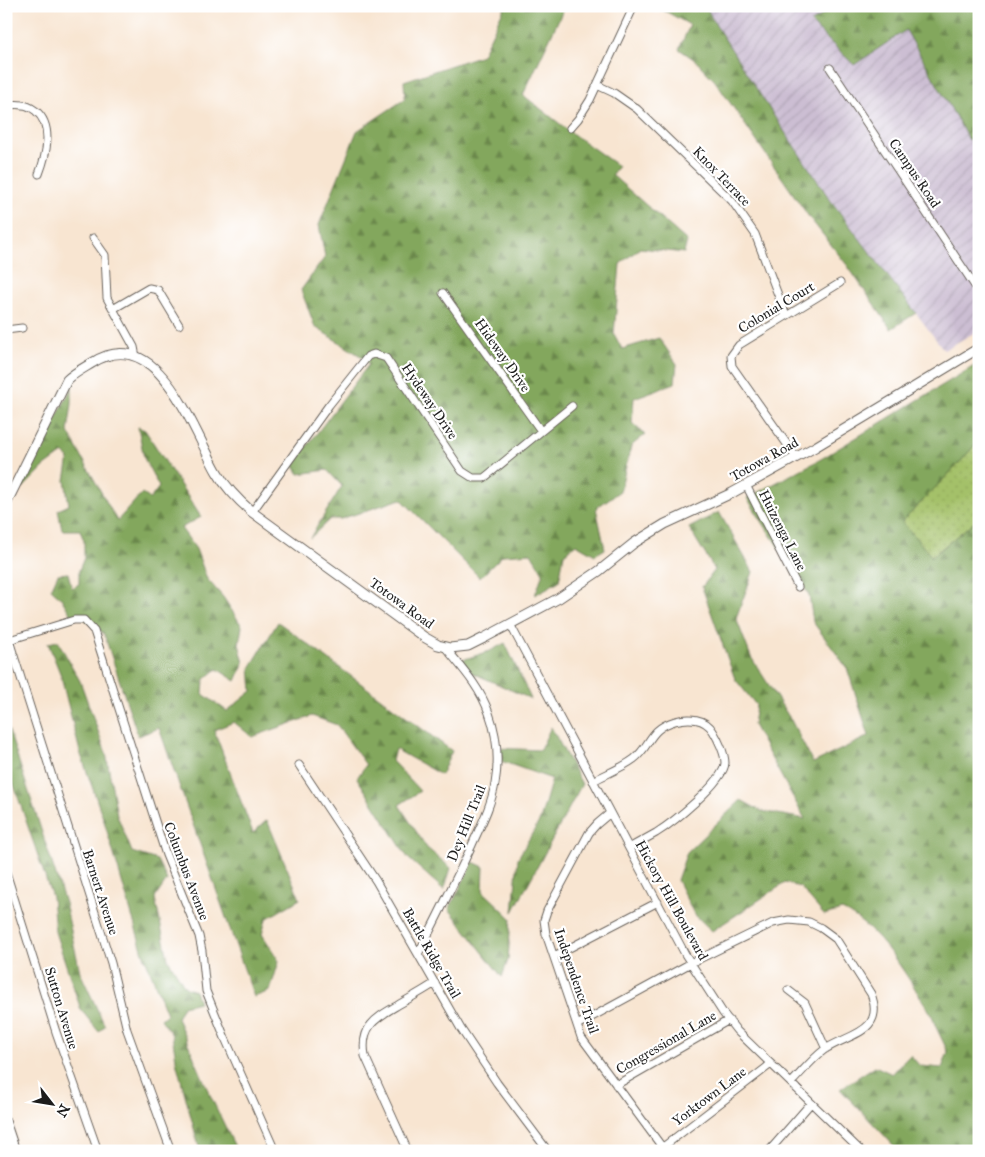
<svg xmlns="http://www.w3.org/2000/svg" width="985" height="1157" font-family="'IM FELL Great Primer',serif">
<defs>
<pattern id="industrial-furrows" width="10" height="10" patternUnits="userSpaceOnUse" patternTransform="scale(1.25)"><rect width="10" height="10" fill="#ccbed3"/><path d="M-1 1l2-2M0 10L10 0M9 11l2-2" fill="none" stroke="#afa3b5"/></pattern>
<pattern id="grass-dots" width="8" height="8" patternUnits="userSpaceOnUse" patternTransform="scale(1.25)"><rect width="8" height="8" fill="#a4c169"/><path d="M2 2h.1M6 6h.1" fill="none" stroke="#8da55a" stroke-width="1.8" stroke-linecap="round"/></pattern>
<pattern id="forest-firs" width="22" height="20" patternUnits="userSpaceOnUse" patternTransform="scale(1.25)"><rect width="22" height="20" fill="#83a75d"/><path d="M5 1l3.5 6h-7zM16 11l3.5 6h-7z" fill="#6a874c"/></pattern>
</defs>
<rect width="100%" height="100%" fill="#fff"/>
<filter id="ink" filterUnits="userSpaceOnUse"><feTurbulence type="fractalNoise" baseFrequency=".02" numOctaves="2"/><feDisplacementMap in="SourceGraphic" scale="10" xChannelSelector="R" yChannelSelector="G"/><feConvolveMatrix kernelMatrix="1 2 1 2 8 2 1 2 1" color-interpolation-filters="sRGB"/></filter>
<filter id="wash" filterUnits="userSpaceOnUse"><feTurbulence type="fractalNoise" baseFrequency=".0096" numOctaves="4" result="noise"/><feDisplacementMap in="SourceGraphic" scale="20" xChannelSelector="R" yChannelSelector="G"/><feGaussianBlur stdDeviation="1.12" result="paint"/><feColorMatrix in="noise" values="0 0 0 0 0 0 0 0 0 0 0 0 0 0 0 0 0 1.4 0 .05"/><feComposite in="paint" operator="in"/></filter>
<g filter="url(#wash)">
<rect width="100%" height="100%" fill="#f8e5d1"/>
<path fill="url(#industrial-furrows)" d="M 706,6 L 979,6 L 979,330 L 944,350 L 831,201 L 774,116 L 712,19 Z"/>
<path fill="url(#grass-dots)" stroke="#606e42" d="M 979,440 L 979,526 L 974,522 L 931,557 L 902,522 L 961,461 Z"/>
<path fill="url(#forest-firs)" stroke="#50623c" d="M 505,6 L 565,6 L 523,95 L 573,134 L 618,166 L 612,175 L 687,241 L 684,253 L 640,248 L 620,264 L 614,334 L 622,349 L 659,338 L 677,364 L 675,383 L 634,398 L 632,423 L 645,435 L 631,446 L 620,491 L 596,508 L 605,549 L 595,555 L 576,544 L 564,554 L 559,581 L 535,595 L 543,573 L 531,553 L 503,555 L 480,578 L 401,499 L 341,519 L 330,519 L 310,538 L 342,486 L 327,470 L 299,474 L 293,465 L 369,364 L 359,355 L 315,327 L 301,290 L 325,257 L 319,225 L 357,131 L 405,99 L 404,81 L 482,55 Z
M 656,6 L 706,6 L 712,19 L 774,116 L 831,201 L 916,313 L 891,329 L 847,265 L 809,217 L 715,81 L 695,60 L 679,49 L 690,25 Z
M 834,6 L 979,6 L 979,137 L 969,140 L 906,30 L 854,65 L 811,23 Z
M 979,363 L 979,440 L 961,461 L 902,522 L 932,557 L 974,522 L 979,526 L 979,1151 L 899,1151 L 840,1089 L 875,1066 L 892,1074 L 910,1055 L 920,1066 L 942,1068 L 948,1052 L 935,1025 L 932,1015 C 908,979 882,929 842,910 L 824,915 L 800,887 L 785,883 L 712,931 L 694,914 L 677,880 L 687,852 L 741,800 L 761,811 L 805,819 L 753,725 L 756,705 L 735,679 L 702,587 L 715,570 L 689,528 L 719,512 L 753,572 L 736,618 L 751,657 L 791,720 L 813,763 L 869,736 L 847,668 L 813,622 L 809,595 L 747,498 L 821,459 Z
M 72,387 L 72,404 L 68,432 L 117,521 L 142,493 L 150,499 L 159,487 L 144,458 L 138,427 L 145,430 L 201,517 L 181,528 L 196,549 L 207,579 L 223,597 L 242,626 L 239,644 L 244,663 L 236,681 L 217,669 L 204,680 L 203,694 L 227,711 L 252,691 L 250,668 L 278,622 L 452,751 L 441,775 L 395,749 L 392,761 L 420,791 L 399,805 L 427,848 L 451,868 L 444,890 L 408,858 L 357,778 L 366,765 L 337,725 L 312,716 L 252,737 L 234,722 L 214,730 L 253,833 L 267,820 L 300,899 L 266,919 L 262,934 L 279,961 L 270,991 L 254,997 L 159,728 L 138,736 L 104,634 L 82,617 L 71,615 L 61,598 L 51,589 L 58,574 L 68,573 L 72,588 L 79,584 L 79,570 L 84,558 L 84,541 L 80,530 L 62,530 L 58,510 L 69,505 L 65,480 L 69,458 L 63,453 L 45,466 L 23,488 L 21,486 Z
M 58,641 L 80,681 L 106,753 L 117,815 L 132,852 L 157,860 L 167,880 L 155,898 L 168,959 L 185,987 L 195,991 L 199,1002 L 183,1006 L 177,1018 L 211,1097 L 237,1151 L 200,1151 L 177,1065 L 172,1035 L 161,1019 L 167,1014 L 143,953 L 104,821 L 80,752 L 60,673 L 48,643 Z
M 505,643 L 531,699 L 464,669 L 462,660 L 490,651 Z
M 6,722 L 65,903 L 80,972 L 105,1026 L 99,1032 L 81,1010 L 55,932 L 52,897 L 6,762 Z
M 551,727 L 582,784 L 513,912 L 518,858 L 540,820 L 552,779 L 498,760 L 498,748 L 540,750 Z
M 473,862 L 484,867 L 483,891 L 511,918 L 508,960 L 502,977 L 449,909 Z"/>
</g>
<g filter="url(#ink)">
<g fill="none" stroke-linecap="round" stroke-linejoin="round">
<g stroke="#69625b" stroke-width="9">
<path id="minor" d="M 830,68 L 979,292
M 597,85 L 614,93 L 637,109 L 732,201 L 755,234 L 786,316
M 6,105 C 11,105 17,104 22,105 C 27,105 32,108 36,111 C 54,126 46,156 39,174
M 570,128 L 578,119 L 590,100 L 634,6
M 93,238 L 105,255 L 107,298 L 134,347 L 136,357
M 443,293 L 541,431
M 113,309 L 149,288 L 158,290 L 179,325
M 6,330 L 22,328
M 796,457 L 732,366 L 731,356 L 739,345 L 840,283
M 746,485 L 798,587
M 252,512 L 329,405 L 368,356 L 374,354 L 386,358 L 462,471 L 473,478 L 484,478 L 572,406
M 510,624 L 685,954 L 723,1013 L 737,1031 L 861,1151
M 9,640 L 111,963 L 127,1030 L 171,1151
M 6,641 L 74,620 L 84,620 L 94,631 L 166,855 L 199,936 L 202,951 L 206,991 L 225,1038 L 275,1151
M 299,765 L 376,881 L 461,1029 L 497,1083 L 548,1151
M 593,781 C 606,774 622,768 634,759 C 651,746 648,729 675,721 C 689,717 705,718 713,731 C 718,739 725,754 725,763 C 724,782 672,823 656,833 C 647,838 638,843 629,848
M 610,813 L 597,824 L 589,833 L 547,911 L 544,920 L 546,934 L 581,1037 L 665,1151
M 6,872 L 56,1032 L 98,1151
M 418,954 C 437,918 455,881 472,845 C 481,825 491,806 495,784 C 499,761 497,735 489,713 C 480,687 462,668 445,647
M 554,956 L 658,902
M 788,990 L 805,1003 L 826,1049
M 577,1025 L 691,963 L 773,923 L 789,920 L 809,922 L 821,928 L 836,939 L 871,994 C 886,1033 847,1034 824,1050 C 812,1059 802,1072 791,1083
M 616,1085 L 729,1020
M 6,1121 L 16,1151
M 663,1147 L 771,1064
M 408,1151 L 365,1056 C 360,1026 376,1018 398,1005 C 410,998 423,991 435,983
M 769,1151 L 811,1103"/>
</g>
<g stroke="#69625b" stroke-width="11">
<path id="major" d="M 6,504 L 67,380 C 74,373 84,368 92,363 C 158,321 193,431 217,472 C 226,488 238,500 252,512 L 424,637 L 438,645 L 450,648 L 468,646 L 484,638 L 559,598 L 599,571 L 634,543 L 665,524 L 732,493 L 815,447 L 979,348"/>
</g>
<use href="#minor" stroke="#fff" stroke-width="7"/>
<use href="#major" stroke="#fff" stroke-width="9"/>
</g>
</g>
<g text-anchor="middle" stroke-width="4.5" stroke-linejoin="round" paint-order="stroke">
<g font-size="14" fill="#1c1c1c" stroke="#fff">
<text transform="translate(915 173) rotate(56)" y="5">Campus Road</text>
<text transform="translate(722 176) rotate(46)" y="5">Knox Terrace</text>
<text transform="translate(776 307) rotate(-31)" y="5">Colonial Court</text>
<text transform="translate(503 355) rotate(55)" y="5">Hideway Drive</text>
<text transform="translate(430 401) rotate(56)" y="5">Hydeway Drive</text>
<text transform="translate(764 459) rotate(-29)" y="5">Totowa Road</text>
<text transform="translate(783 530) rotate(63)" y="5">Huizenga Lane</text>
<text transform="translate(402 603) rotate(36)" y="5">Totowa Road</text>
<text transform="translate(466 823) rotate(-68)" y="5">Dey Hill Trail</text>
<text transform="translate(187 871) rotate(69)" y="5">Columbus Avenue</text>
<text transform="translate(101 892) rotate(72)" y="5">Barnert Avenue</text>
<text transform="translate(672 900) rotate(61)" y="5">Hickory Hill Boulevard</text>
<text transform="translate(432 953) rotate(60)" y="5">Battle Ridge Trail</text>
<text transform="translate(577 981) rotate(71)" y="5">Independence Trail</text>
<text transform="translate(62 1008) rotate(73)" y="5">Sutton Avenue</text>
<text transform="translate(666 1042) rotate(-30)" y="5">Congressional Lane</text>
<text transform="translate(709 1096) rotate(-37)" y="5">Yorktown Lane</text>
</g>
</g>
<rect width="985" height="1157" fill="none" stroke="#fff" stroke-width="25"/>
<g transform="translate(52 1104) rotate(121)" stroke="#ffffff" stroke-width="4" paint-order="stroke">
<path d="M0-4L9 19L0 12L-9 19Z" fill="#1c1c1c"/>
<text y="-8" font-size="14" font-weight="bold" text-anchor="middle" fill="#1c1c1c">N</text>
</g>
</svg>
